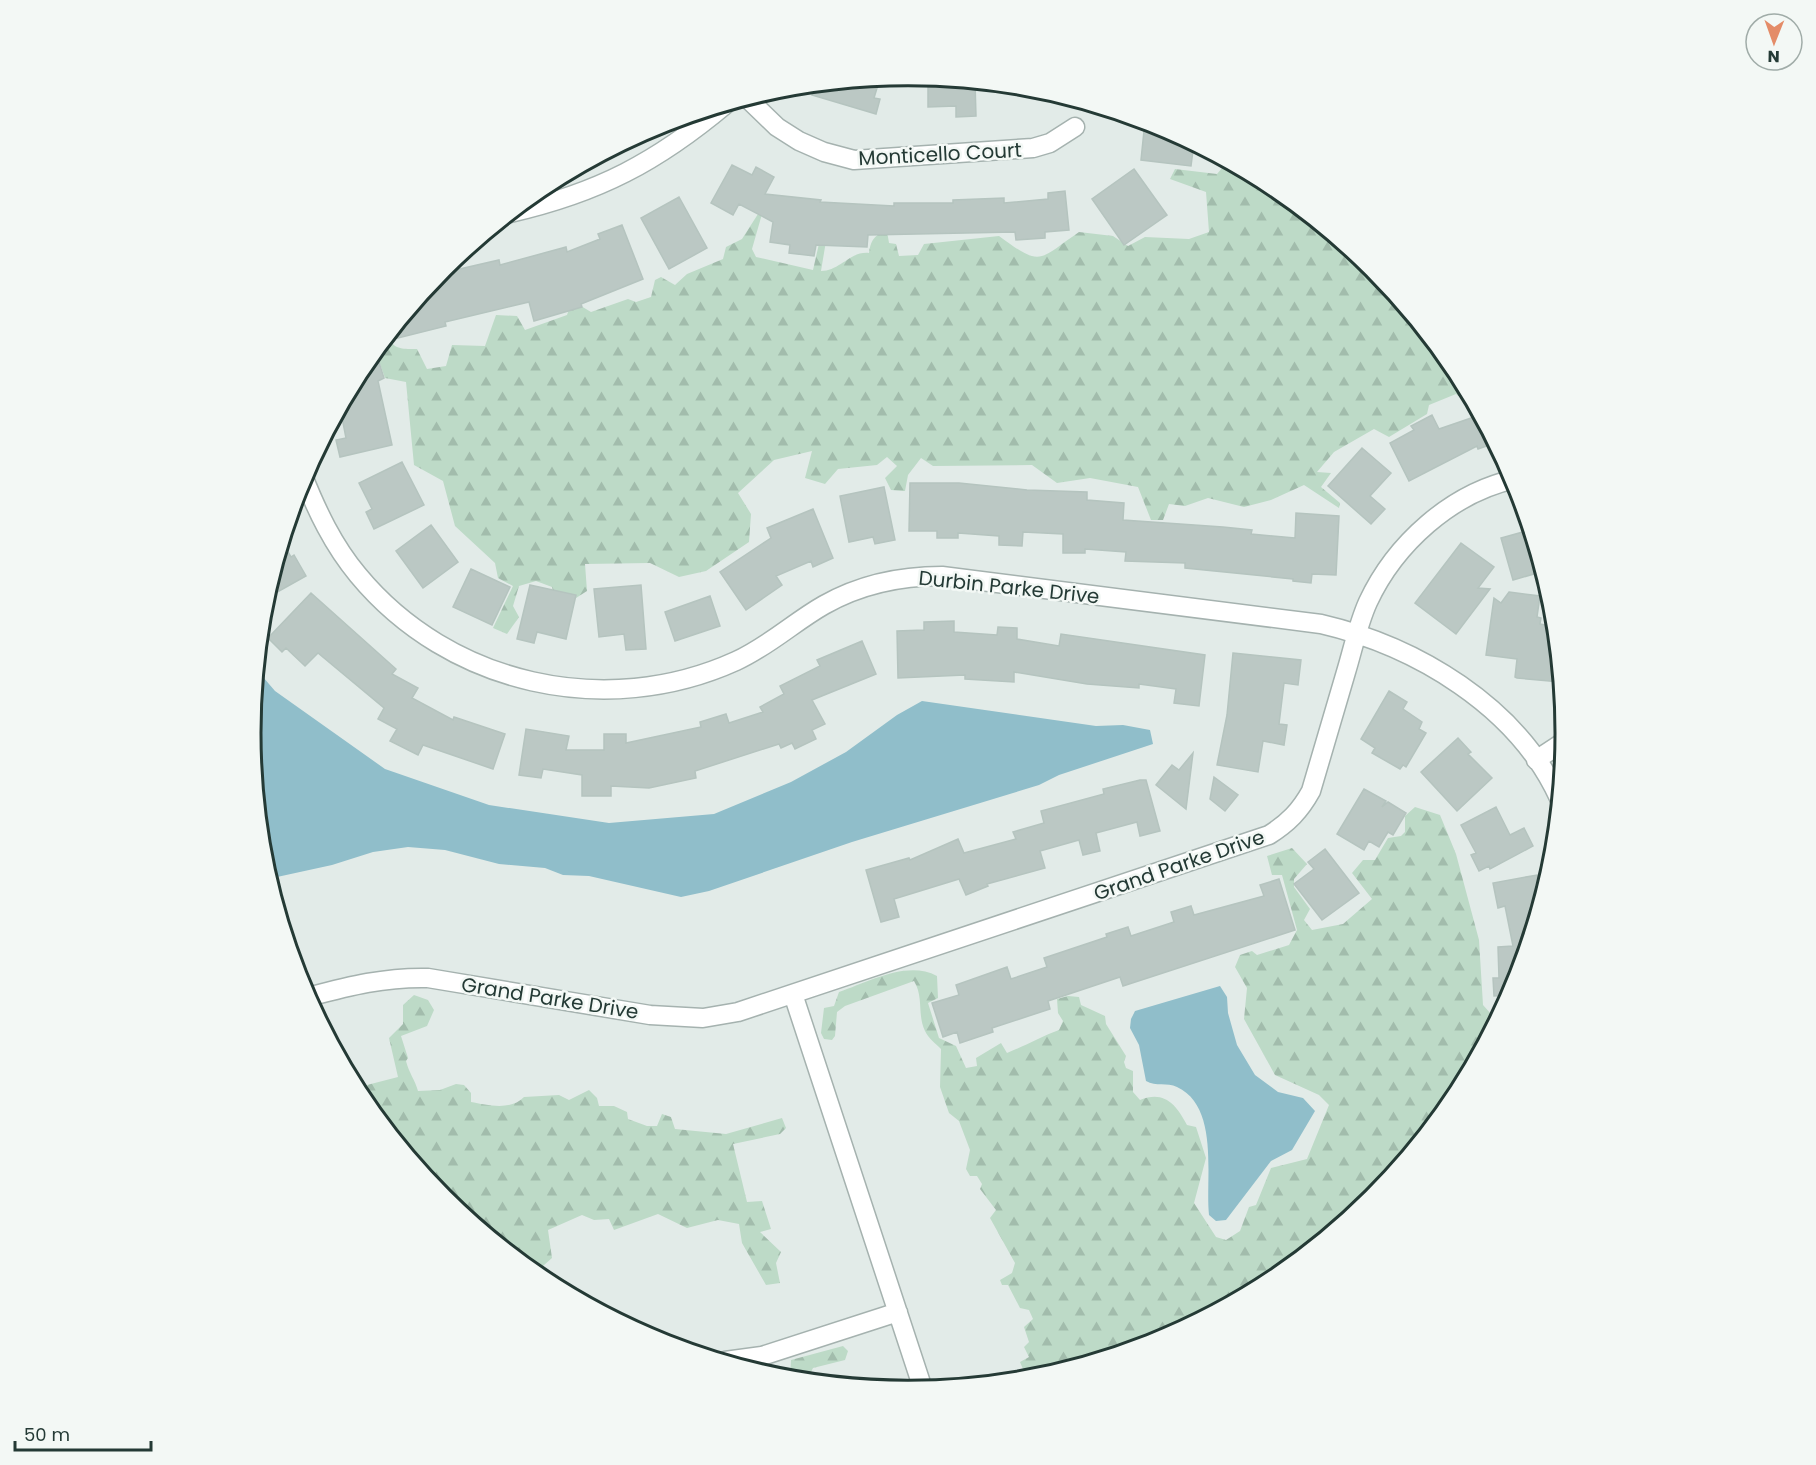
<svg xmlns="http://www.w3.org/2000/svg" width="1816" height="1465" font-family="Poppins,sans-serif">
<defs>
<pattern id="forest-firs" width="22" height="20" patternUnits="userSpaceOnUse" patternTransform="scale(1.5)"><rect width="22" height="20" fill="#bddac7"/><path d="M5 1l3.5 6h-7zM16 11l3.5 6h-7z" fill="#a2bcac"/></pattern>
</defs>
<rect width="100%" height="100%" fill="#e2ebe8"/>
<path fill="url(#forest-firs)" d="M 1228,161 L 1274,186 L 1373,268 L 1455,367 L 1472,399 L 1465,401 L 1456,394 L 1429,405 L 1427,414 L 1389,437 L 1374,429 L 1334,452 L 1317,472 L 1331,473 L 1321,487 L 1340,503 L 1339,508 L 1304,485 L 1271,500 L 1244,507 L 1208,498 L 1185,506 L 1169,504 L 1163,520 L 1151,520 L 1138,487 L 1090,478 L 1057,483 L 1032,465 L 933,466 L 921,458 L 908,475 L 905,491 L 891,490 L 885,478 L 897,466 L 887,457 L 877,465 L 838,469 L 825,484 L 805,478 L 812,451 L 774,460 L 738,493 L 751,514 L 749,542 L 706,571 L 679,577 L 650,563 L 585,564 L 587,591 L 576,598 L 553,591 L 552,587 L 536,581 L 519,586 L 513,606 L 519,617 L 507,634 L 493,628 L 513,586 L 498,578 L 495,563 L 455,526 L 443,481 L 414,465 L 406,382 L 385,378 L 375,350 L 388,335 C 392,350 403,349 417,349 L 427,369 L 446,366 L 452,345 L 485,346 L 496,315 L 517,316 L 525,330 L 567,315 L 569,309 L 581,306 L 591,312 L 628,299 L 636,302 L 651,297 L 655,280 L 661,277 L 675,285 L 687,274 L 723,259 L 726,247 L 742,239 L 758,214 L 762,214 L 752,249 L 756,257 L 813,270 L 826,213 L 830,217 L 821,271 C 840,271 850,251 869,253 C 871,240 874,235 887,231 L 889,243 L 896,244 L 899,256 L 918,255 L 924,244 L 999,236 C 1042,268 1038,260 1079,232 L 1113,236 L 1128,246 L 1145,237 L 1189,239 L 1209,232 L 1206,192 L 1170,179 L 1175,169 L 1217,174 Z
M 1415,807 L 1440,815 L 1456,854 L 1479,940 L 1483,1005 L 1492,1015 L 1494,1025 L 1454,1098 L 1373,1198 L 1273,1279 L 1159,1340 L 1048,1374 L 1026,1376 L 1020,1362 L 1029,1357 L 1024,1347 L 1029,1342 L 1024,1327 L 1033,1319 L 1029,1310 L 1020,1308 L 1008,1285 L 1002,1285 L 1000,1280 L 1012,1273 L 1015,1263 L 990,1218 L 996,1210 L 980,1189 L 982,1184 L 977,1176 L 970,1176 L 966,1169 L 970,1150 L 959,1121 L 949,1113 L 940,1087 L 941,1049 C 936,1044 928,1038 925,1031 C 917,1015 924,997 914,981 L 845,1006 L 837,1012 L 835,1036 L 832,1040 L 824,1039 L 821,1033 L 824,1008 L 834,1006 L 839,992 C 869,982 907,960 937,976 L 938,998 L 928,1003 L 939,1038 L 956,1046 L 966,1068 L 977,1066 L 976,1058 L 1001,1043 L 1007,1053 C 1025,1046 1040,1037 1059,1030 L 1063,1021 L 1058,1013 L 1057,999 L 1068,996 L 1079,997 L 1081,1005 L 1105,1016 L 1106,1024 L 1126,1056 L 1124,1062 L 1126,1068 L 1133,1071 L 1133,1092 L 1140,1100 C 1164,1090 1176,1104 1187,1125 L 1196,1127 L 1206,1158 L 1194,1203 L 1216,1237 L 1226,1240 L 1240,1231 L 1249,1207 L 1256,1205 L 1271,1168 L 1307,1159 L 1329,1105 L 1319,1095 L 1275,1075 L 1244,1019 L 1247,988 L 1235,967 L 1240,955 L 1252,951 L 1257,955 L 1289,945 L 1297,930 L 1282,875 L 1272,875 L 1267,856 L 1292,848 L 1307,864 L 1294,879 L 1294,887 L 1310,909 L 1304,920 L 1312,930 L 1343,924 L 1372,899 L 1352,873 L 1363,860 L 1375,860 L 1388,838 L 1401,836 L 1405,832 L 1405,816 Z
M 414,995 L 428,1000 L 434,1010 L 427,1026 L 401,1036 L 408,1058 L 406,1061 C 409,1073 415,1080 418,1091 L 440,1090 L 456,1084 L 464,1085 L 471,1093 L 471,1102 C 487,1105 511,1111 524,1097 L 559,1095 L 569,1100 L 589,1090 L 597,1098 L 599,1106 L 614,1106 L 627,1112 L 628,1119 L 647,1126 L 657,1126 L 662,1114 L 671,1117 L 675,1129 L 726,1134 L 782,1118 L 786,1128 L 780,1134 L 733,1144 L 747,1202 L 762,1201 L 771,1229 L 760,1232 L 781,1252 L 776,1263 L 780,1283 L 766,1285 L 742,1243 L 739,1224 L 718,1220 L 687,1228 L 658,1214 L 614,1230 L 609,1219 L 594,1220 L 582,1215 L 548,1230 L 552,1258 L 535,1273 L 520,1261 L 516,1246 L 508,1251 L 443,1197 L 361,1098 L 353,1082 L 367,1085 L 398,1077 L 389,1038 L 403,1024 L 403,1005 Z
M 843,1346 L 848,1351 L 845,1360 L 813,1368 L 807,1380 L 790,1378 L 791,1360 Z"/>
<path fill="#90beca" d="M 257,670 L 275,691 L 385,769 L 489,805 L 609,823 L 714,814 L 791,782 L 846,752 L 897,715 L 922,701 L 1096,726 L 1123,725 L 1150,730 L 1153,744 L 1059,775 L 1039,785 L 852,842 L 709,891 L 681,897 L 589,876 L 563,875 L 545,868 L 499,864 L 445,850 L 408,847 L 373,852 L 332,865 L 277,877 L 266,869 L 263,860 L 251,732 Z
M 1220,986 L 1227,997 L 1228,1013 L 1237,1045 L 1255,1075 L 1278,1092 L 1303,1098 L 1315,1111 L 1292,1150 L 1271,1161 L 1226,1220 L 1216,1221 L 1209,1215 C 1205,1179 1220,1107 1177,1087 C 1167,1082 1156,1087 1146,1081 L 1139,1045 L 1130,1028 L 1131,1019 L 1135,1011 Z"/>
<path fill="#bbc8c4" stroke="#b5c4bf" stroke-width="1.5" d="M 928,77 L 975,82 L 976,116 L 956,117 L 956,106 L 928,107 Z
M 880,78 L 874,98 L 880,99 L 876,114 L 812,95 L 815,84 Z
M 1145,121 L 1160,125 L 1194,143 L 1191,166 L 1141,160 Z
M 732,165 L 752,175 L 756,167 L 774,177 L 765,194 L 821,200 L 820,202 L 894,206 L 894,203 L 953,203 L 953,200 L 1004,198 L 1004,203 L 1048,199 L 1048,193 L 1065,191 L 1069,230 L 1045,232 L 1045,238 L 1016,240 L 1015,232 L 868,235 L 867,247 L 816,245 L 814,256 L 789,253 L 790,245 L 770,242 L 773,222 L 739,204 L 733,215 L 711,203 Z
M 1134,169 L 1167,215 L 1124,245 L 1092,199 Z
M 679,197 L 707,248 L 669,269 L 641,218 Z
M 622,225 L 643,279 L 581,304 L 582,307 L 534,321 L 529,302 L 445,322 L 446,326 L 382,342 L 438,274 L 499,260 L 500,265 L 566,247 L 567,252 L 600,239 L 598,234 Z
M 375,350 L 384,378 L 378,381 L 392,445 L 340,457 L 336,440 L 346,438 L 340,407 L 362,367 Z
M 1432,415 L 1439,429 L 1480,415 L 1495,443 L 1478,449 L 1477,446 L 1409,481 L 1390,443 L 1414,430 L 1411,426 Z
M 1362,448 L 1391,473 L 1370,496 L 1385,509 L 1371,524 L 1328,486 Z
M 402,462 L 424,505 L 374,529 L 366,512 L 372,509 L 359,483 Z
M 910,483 L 959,483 L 1027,490 L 1087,492 L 1087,500 L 1124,503 L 1123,520 L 1223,527 L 1252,530 L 1251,534 L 1295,538 L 1296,513 L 1339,516 L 1336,575 L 1312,574 L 1311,583 L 1293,581 L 1293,579 L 1185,568 L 1185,563 L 1125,561 L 1126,552 L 1085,549 L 1085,553 L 1063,553 L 1063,534 L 1023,532 L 1022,546 L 999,545 L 999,536 L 958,533 L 958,538 L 937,538 L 937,531 L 909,531 Z
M 884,487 L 895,540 L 875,544 L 873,537 L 849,542 L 840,496 Z
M 813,509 L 833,558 L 813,567 L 811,561 L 776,576 L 782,585 L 746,610 L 720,572 L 771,538 L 767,528 Z
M 431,525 L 458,562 L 423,588 L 396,551 Z
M 1530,530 L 1541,572 L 1513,580 L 1501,538 Z
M 282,542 L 291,557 L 294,555 L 306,576 L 265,599 Z
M 1461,543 L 1494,567 L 1478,588 L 1490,589 L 1456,634 L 1415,603 Z
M 471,569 L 510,587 L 492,625 L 453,607 Z
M 530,585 L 576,595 L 566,639 L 537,632 L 534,643 L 517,639 Z
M 641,585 L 646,649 L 626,650 L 624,634 L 599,637 L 594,589 Z
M 1509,592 L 1540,596 L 1537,617 L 1541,618 L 1540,624 L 1555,627 L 1560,682 L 1517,678 L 1515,677 L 1517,659 L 1486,655 L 1494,598 L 1501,603 Z
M 311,593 L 396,669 L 392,674 L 418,688 L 412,698 L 453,720 L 454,717 L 505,734 L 493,769 L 423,745 L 418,755 L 390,741 L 397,729 L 378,719 L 384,708 L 318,653 L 305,666 L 286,648 L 282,652 L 268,638 Z
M 710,596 L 720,626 L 675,641 L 665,612 Z
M 954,621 L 954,632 L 997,635 L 998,627 L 1017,628 L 1017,639 L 1059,646 L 1061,634 L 1205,655 L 1199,706 L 1174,703 L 1176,689 L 1139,684 L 1139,688 L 1087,684 L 1014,672 L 1014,682 L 965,679 L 965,675 L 898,678 L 897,631 L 924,630 L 924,622 Z
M 862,641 L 876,674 L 812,700 L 825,724 L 812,730 L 816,739 L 795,749 L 792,743 L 781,748 L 779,744 L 695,771 L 696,778 L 649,788 L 611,786 L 611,796 L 582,796 L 582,775 L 543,769 L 541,778 L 519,775 L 526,729 L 569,736 L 566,750 L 604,750 L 604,734 L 626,734 L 626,743 L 701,727 L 700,722 L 726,714 L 729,723 L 763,712 L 760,707 L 784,694 L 780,686 L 820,666 L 817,660 Z
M 1233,653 L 1301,660 L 1298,685 L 1284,683 L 1279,724 L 1287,725 L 1284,745 L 1263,741 L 1258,772 L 1217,765 L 1227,715 Z
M 1389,691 L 1407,702 L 1403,709 L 1422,722 L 1419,729 L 1426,733 L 1406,767 L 1403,765 L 1400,769 L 1372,753 L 1375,748 L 1361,739 Z
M 1458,738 L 1471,752 L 1468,754 L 1492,778 L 1457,811 L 1421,772 Z
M 1193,753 L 1186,809 L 1156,785 L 1172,765 L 1179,770 Z
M 1214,777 L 1238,795 L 1225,811 L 1210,799 Z
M 1140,780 L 1146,780 L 1160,831 L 1140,836 L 1137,822 L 1096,833 L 1100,851 L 1083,855 L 1079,840 L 1040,851 L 1045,868 L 987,884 L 988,886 L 966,895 L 959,879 L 894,899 L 899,917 L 881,922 L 866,870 L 909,858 L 910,860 L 958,839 L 964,853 L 1016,839 L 1013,832 L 1044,823 L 1041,811 L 1104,794 L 1103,789 Z
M 1364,789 L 1386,801 L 1382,807 L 1388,802 L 1406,813 L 1393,835 L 1388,832 L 1379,847 L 1369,841 L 1364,850 L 1337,834 Z
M 1496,807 L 1510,835 L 1524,828 L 1533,846 L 1490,869 L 1489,866 L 1479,871 L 1471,855 L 1476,853 L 1461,825 Z
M 1325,849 L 1359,893 L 1322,920 L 1294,884 L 1314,869 L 1308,862 Z
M 1537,875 L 1539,886 L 1546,884 L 1515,984 L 1510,995 L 1494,996 L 1493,978 L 1499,978 L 1498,947 L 1513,946 L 1505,906 L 1498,908 L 1493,883 Z
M 1279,879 L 1295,930 L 1123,986 L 1120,977 L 1048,1001 L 1050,1009 L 992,1028 L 993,1032 L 960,1043 L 957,1032 L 943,1037 L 932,1003 L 959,995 L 956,985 L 1007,967 L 1011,979 L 1047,967 L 1044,958 L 1107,937 L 1106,934 L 1128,927 L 1131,936 L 1174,922 L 1171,912 L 1191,906 L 1194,915 L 1264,896 L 1260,885 Z"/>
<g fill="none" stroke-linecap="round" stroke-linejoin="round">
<g stroke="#a5b2af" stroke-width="21">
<path id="minor" d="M 747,98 L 777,127 L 799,141 L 824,152 L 854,160 L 1033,148 L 1050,143 L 1075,127
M 510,213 C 598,193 657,162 726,104
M 303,476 C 317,511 333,545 358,575 C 449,685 606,720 736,661 C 769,646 794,622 824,605 C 861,584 899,576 942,576 L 1321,624 C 1416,646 1517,706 1559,798
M 1536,760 L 1565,741
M 793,994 L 923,1389
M 308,997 C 350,986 384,977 428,978 L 650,1015 L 703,1018 L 738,1012 L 1269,835 C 1288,823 1300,811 1311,791 C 1323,751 1334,712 1346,672 C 1353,649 1358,624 1368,602 C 1395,544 1451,493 1515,479
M 725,1361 L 762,1356 L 898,1312"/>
</g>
<use href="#minor" stroke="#fff" stroke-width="18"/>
</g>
<g text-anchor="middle" stroke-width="5" stroke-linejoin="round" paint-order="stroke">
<g font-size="20" fill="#243a35" stroke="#f3f8f5">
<text transform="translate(940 154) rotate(-3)" y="7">Monticello Court</text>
<text transform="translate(1009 587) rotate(6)" y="7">Durbin Parke Drive</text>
<text transform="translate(1179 865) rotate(-19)" y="7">Grand Parke Drive</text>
<text transform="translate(550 998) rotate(9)" y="7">Grand Parke Drive</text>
</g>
</g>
<path d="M0 0H1816V1465H0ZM261 733a647 647 0 1 1 1294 0a647 647 0 1 1-1294 0Z" fill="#f3f8f5" fill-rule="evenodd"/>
<path fill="none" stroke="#243a35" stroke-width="3" d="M261 733a647 647 0 1 1 1294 0a647 647 0 1 1-1294 0Z"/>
<g transform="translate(1774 42) rotate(181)"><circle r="28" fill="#f3f8f5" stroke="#a0aca8" stroke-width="1.5"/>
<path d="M0-4.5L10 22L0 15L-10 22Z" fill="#e48c68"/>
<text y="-9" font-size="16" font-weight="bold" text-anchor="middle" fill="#243a35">N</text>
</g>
<path d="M15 1441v9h136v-9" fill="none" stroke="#243a35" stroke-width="3"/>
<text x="24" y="1441" font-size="18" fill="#243a35" stroke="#f3f8f5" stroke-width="4.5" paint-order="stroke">50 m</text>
</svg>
